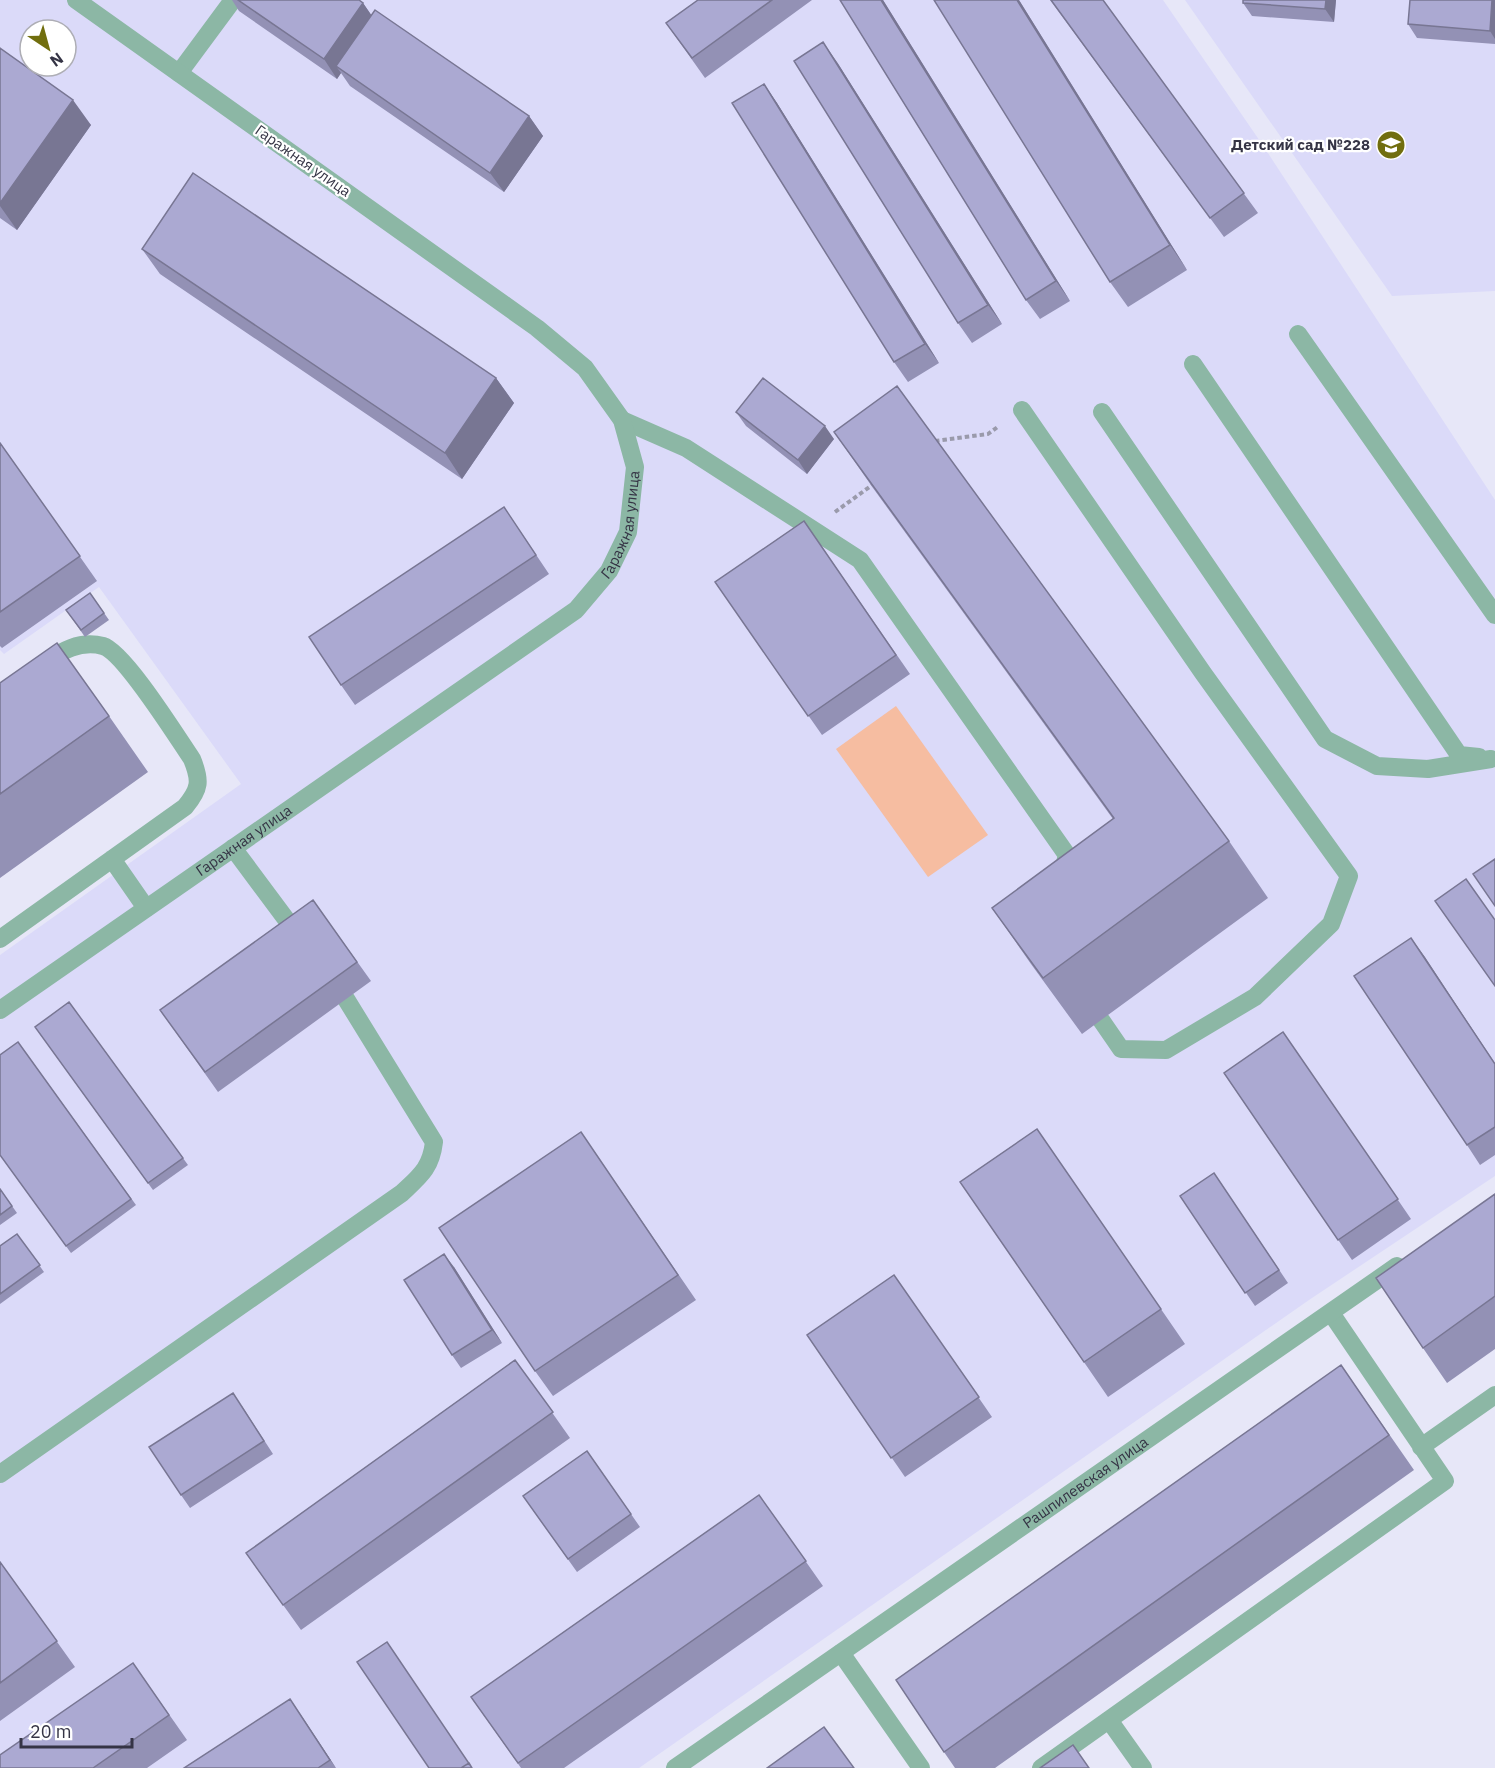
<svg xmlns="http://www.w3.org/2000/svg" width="1495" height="1768" font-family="'IBM Plex Sans',sans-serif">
<rect width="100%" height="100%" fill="#e7e7f8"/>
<path fill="#dbdaf9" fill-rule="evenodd" d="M 0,0 L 1163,0 L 1264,147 L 1495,500 L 1495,1176 L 1309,1300 L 639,1768 L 0,1768 L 0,955 L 241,784 L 99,587 L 4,654 L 0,650 ZM 30,30 L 66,30 L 66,66 L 30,66 Z
M 1185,0 L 1495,0 L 1495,291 L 1392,296 Z"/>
<path fill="#f6bda1" d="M 896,706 L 988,835 L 928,877 L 836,749 Z"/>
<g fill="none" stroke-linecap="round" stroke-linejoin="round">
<path stroke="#9a9aab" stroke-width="4" stroke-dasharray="4.5 3" stroke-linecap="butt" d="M 935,441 L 988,434 L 999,426
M 835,512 L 875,483"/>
<path stroke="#8cb7a5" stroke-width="18" d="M 1298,334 L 1495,615
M 1193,364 L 1459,755 L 1479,757
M 1022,410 L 1203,673 L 1349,876 L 1331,924 L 1255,997 L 1166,1050 L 1121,1049 L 1101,1020
M 1102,412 L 1325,739 L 1377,766 L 1428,769 L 1491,759
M 622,420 L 686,448 L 860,560 L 1067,855 L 1062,875
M 233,848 L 300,938
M 112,859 L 146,908
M 0,939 L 185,807 C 200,789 201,781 192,759 C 177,737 124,652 103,646 C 80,640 61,651 43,664
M 1421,1447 L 1495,1395
M 0,1474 L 402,1193 C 420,1176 431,1168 434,1142 L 346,999
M 841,1653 L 921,1768
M 1109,1720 L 1143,1768
M 1041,1768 L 1445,1481 L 1331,1313"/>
<g stroke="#8cb7a5" stroke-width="18">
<path d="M 179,73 L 233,0"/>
<path id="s1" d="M 0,1010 L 576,610 L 609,571 L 628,532 L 635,467 L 622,420 L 585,368 L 537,328 L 76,0"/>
<path id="s2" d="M 675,1768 L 1397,1266"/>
</g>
</g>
<path fill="#9391b5" d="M 232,0 L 359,0 L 363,3 L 372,16 L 529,116 L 543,136 L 504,192 L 350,86 L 341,73 L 337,79 L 239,11 Z
M 698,0 L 812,0 L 705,78 L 666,23 Z
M 840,0 L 883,0 L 1070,301 L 1040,319 L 1026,300 Z
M 1019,0 L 1187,270 L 1128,307 L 1110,282 Z
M 1050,0 L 1103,0 L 1258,213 L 1224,237 Z
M 1243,0 L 1336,0 L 1334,22 L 1252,16 L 1243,3 Z
M 1495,0 L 1495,44 L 1417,38 L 1408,24 Z
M 0,48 L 91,125 L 17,230 L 0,218 Z
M 837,62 L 1002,324 L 972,343 L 958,323 Z
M 764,84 L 777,103 L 939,363 L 908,382 L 894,362 Z
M 142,249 L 496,378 L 514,403 L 462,479 L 160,274 Z
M 736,412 L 834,439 L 807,474 L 746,426 Z
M 834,432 L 1229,841 L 1268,898 L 1082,1034 L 1031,964 L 992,908 L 1113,819 L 873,488 Z
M 0,443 L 97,581 L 2,648 L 0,646 Z
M 504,507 L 549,574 L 355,705 L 341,685 Z
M 804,521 L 910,674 L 822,735 L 715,582 Z
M 90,593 L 109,620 L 85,637 L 66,610 Z
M 0,683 L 109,716 L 148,772 L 0,878 Z
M 313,900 L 371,981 L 218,1092 L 160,1010 Z
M 1411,938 L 1495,1063 L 1495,1155 L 1480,1165 L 1467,1145 Z
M 69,1002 L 188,1165 L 153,1190 L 35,1027 Z
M 1283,1032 L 1411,1219 L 1352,1260 L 1224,1073 Z
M 18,1042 L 136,1205 L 71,1253 L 0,1155 Z
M 1037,1129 L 1185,1344 L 1108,1397 L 960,1182 Z
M 581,1132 L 696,1300 L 553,1396 L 535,1371 Z
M 1214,1173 L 1288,1283 L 1255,1306 L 1180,1196 Z
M 0,1189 L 17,1213 L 0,1225 Z
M 1495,1194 L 1495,1349 L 1447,1383 L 1423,1348 Z
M 17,1234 L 44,1272 L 0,1304 L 0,1246 Z
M 454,1267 L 502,1343 L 461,1368 L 452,1355 Z
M 894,1275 L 992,1417 L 905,1477 L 807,1335 Z
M 515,1360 L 570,1438 L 301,1630 L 246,1553 Z
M 1341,1365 L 1414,1470 L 995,1768 L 955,1768 L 944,1752 Z
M 242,1406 L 273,1454 L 190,1508 L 181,1495 Z
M 587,1451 L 640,1527 L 577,1572 L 523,1496 Z
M 759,1495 L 823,1586 L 564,1768 L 521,1768 L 471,1697 Z
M 0,1562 L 75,1667 L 0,1721 Z
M 133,1663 L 187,1740 L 147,1768 L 0,1768 Z
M 290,1699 L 336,1768 L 184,1768 Z"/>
<path fill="#787693" d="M 881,0 L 883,0 L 1070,301 L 1056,281 Z
M 1017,0 L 1019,0 L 1187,270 L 1170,245 Z
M 1326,0 L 1336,0 L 1334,22 L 1325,9 Z
M 1492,0 L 1495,0 L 1495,39 L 1490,31 Z
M 363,3 L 376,22 L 336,66 L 341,73 L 337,79 L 324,59 Z
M 823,42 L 837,62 L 1002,324 L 988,305 Z
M 764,84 L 777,103 L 939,363 L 925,344 Z
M 73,100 L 91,125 L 17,230 L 0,206 L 0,203 Z
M 529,116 L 543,136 L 504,192 L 490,173 Z
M 496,378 L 514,403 L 462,479 L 445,453 Z
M 825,426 L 834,439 L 807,474 L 798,460 Z
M 1411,938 L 1425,957 L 1495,1064 Z
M 444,1254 L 454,1267 L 502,1343 L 492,1330 Z
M 290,1699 L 307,1724 L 336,1768 L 330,1760 Z"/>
<path fill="#aba9d2" stroke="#787693" stroke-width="1.5" d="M 238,0 L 359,0 L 363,3 L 324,59 Z
M 698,0 L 772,0 L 692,58 L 666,23 Z
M 840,0 L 881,0 L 1056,281 L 1026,300 Z
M 934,0 L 1017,0 L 1170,245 L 1110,282 Z
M 1051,0 L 1103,0 L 1244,193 L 1210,218 Z
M 1243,0 L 1326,0 L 1325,9 L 1243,3 Z
M 1410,0 L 1492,0 L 1490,31 L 1408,24 Z
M 375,10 L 529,116 L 490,173 L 336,66 Z
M 823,42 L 988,305 L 958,323 L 794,61 Z
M 0,48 L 73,100 L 0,203 Z
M 764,84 L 925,344 L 894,362 L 732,103 Z
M 193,173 L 496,378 L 445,453 L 142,249 Z
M 763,378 L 825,426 L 798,460 L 736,412 Z
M 897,386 L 1229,841 L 1043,978 L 992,908 L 1114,818 L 834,432 Z
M 0,443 L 80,556 L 0,612 Z
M 504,507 L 536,555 L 341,685 L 309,637 Z
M 804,521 L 896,655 L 808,716 L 715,582 Z
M 90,593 L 104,613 L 81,630 L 66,610 Z
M 57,643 L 109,716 L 0,794 L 0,683 Z
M 1495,859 L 1495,906 L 1473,874 Z
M 1466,879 L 1495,920 L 1495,986 L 1435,901 Z
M 313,900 L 357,962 L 205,1072 L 160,1010 Z
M 1411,938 L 1495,1064 L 1495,1127 L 1467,1145 L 1354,976 Z
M 69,1002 L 183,1158 L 148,1183 L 35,1027 Z
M 1283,1032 L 1398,1199 L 1338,1240 L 1224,1073 Z
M 18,1042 L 131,1199 L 66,1246 L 0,1155 L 0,1055 Z
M 1037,1129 L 1161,1309 L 1084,1362 L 960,1182 Z
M 581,1132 L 678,1275 L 535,1371 L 439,1228 Z
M 1214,1173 L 1279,1270 L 1245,1293 L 1180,1196 Z
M 0,1189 L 12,1206 L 0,1215 Z
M 1495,1194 L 1495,1296 L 1423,1348 L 1376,1278 Z
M 17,1234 L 40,1265 L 0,1294 L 0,1246 Z
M 444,1254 L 492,1330 L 452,1355 L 404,1280 Z
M 894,1275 L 979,1397 L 891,1458 L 807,1335 Z
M 515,1360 L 553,1412 L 283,1605 L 246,1553 Z
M 1341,1365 L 1389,1435 L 944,1752 L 896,1680 Z
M 233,1393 L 264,1441 L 181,1495 L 149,1447 Z
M 587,1451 L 631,1514 L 568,1559 L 523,1496 Z
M 759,1495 L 806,1561 L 518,1763 L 471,1697 Z
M 0,1562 L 57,1641 L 0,1683 Z
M 387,1642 L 472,1768 L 469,1763 L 461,1768 L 429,1768 L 357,1662 Z
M 133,1663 L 169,1715 L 93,1768 L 0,1768 L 0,1755 Z
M 290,1699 L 330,1760 L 318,1768 L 184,1768 Z
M 824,1727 L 854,1768 L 767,1768 Z
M 1073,1745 L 1089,1768 L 1040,1768 Z
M 469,1763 L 472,1768 L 461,1768 Z"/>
<defs>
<g id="school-disc" transform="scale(1.5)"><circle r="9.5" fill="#716e0e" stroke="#fff"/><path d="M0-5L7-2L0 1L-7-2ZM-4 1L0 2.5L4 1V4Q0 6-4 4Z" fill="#fff"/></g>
</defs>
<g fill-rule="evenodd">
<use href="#school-disc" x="1391" y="145"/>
</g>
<g text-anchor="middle" stroke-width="4.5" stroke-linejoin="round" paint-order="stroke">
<g font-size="15" font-weight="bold" fill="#353445" stroke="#fff" text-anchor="end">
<text x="1370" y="150">Детский сад №228</text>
</g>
<g font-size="15" fill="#353445" stroke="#fff">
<text transform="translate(303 161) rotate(35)" y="5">Гаражная улица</text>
<text dy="5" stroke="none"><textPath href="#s1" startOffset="801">Гаражная улица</textPath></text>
<text dy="5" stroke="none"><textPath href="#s1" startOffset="297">Гаражная улица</textPath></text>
<text dy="5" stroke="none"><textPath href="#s2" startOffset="500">Рашпилевская улица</textPath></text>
</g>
</g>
<g transform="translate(48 48) rotate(144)"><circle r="28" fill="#ffffff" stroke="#aeaeb5" stroke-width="1.5"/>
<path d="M0-4.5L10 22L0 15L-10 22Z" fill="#716e0e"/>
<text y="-9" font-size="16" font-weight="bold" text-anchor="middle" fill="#353445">N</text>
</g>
<path d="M21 1738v9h111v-9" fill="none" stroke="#353445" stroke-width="3"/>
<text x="30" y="1738" font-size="18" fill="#353445" stroke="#ffffff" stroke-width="4.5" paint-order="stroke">20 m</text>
</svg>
